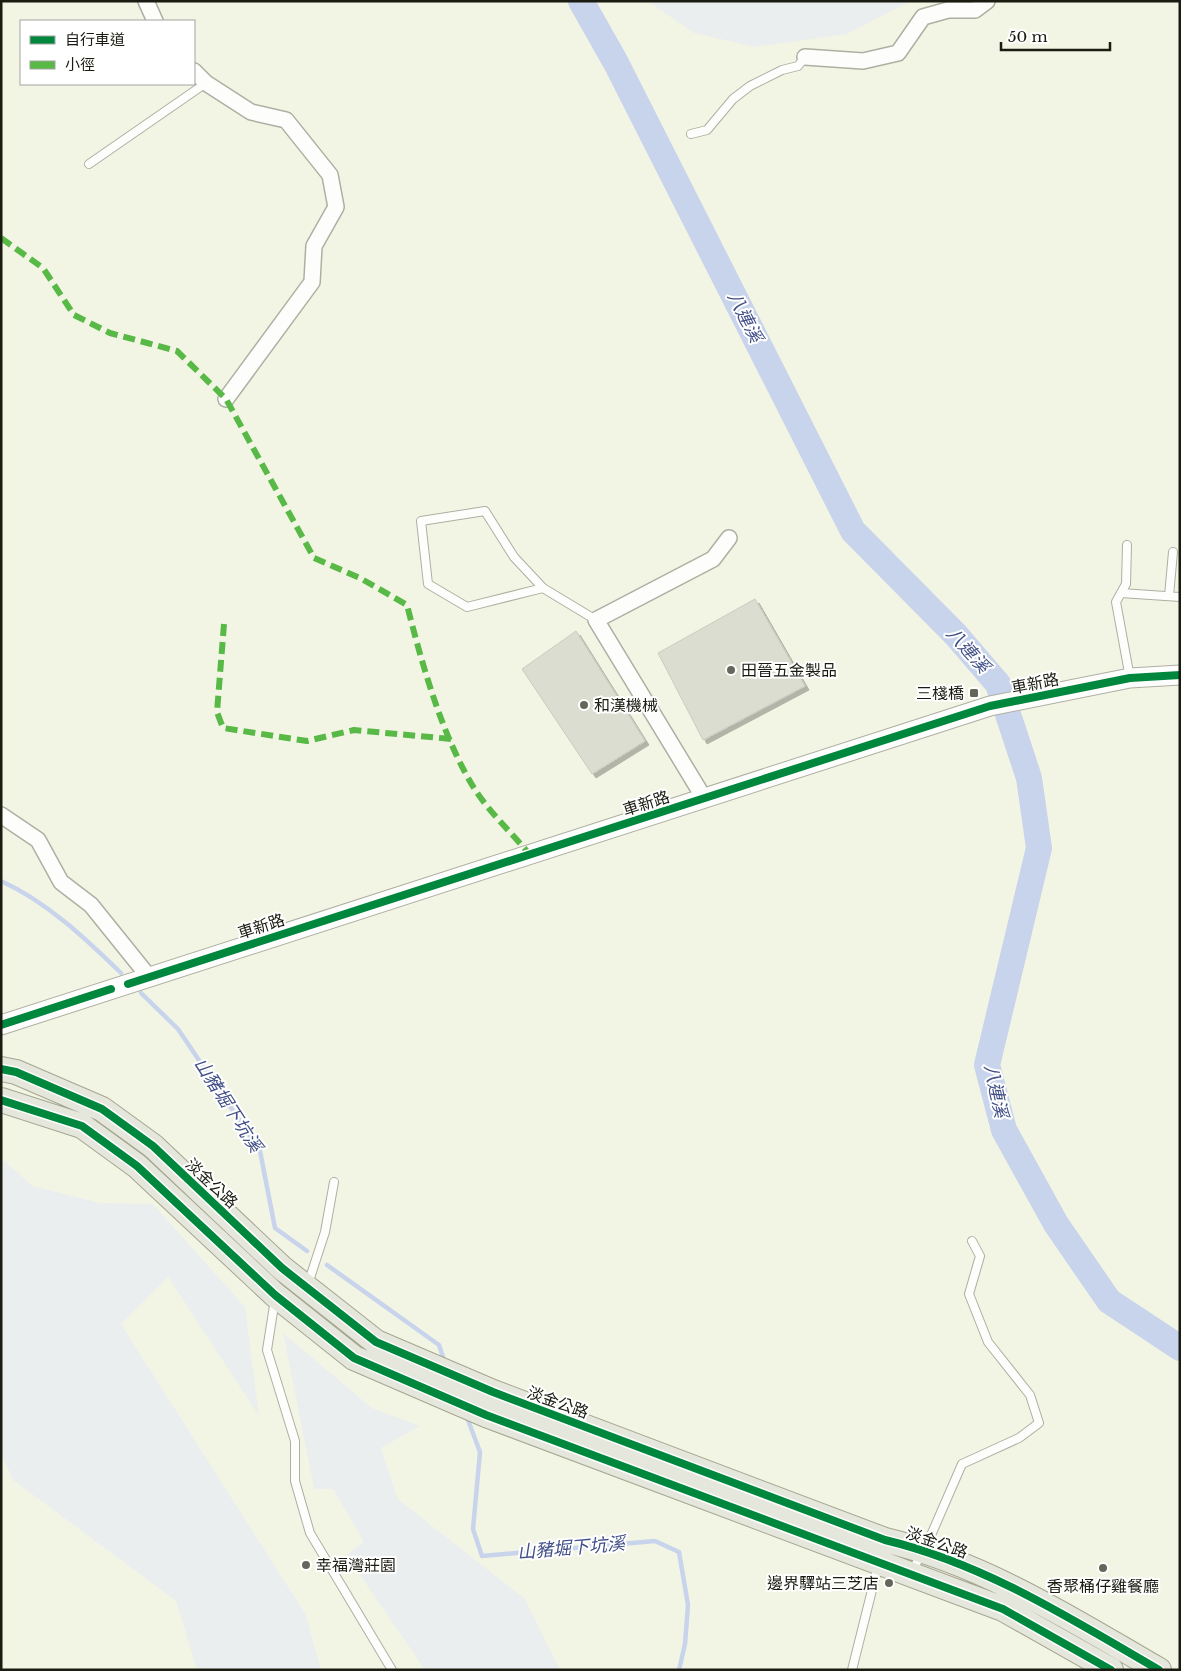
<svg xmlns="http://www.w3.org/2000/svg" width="1181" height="1671" font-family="'Libre Baskerville','Noto Sans TC',serif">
<defs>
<filter id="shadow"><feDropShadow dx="4" dy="4" stdDeviation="0" flood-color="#0004"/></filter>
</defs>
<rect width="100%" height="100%" fill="#f3f5e4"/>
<path fill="#ebeeef" d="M 647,1 L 911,1 L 847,34 L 755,47 L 694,33 Z
M 1,1158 L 33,1186 L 100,1203 L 153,1204 L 245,1307 L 259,1416 L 168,1277 L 121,1324 L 306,1615 L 321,1670 L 197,1670 L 176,1601 L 13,1480 L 1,1453 Z
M 283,1333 L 372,1408 L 420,1426 L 381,1448 L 398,1499 L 525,1599 L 560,1670 L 425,1670 L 353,1565 L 347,1554 L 364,1542 L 333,1489 L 314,1489 Z"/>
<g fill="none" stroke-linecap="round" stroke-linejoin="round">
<path stroke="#c8d3ec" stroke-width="4.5" d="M 1,881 C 47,902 85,938 121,973
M 141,993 L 178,1029 L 260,1151 L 275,1228 L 307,1251
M 327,1265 L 439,1345 L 444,1360
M 468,1420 L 480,1452 L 473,1529 L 482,1556 L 655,1541 L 679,1552 L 688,1605 L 685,1644 L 679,1670"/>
<path stroke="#c8d3ec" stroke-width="26" d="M 581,1 L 616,63 L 853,531 L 956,635 L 998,684 L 1029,778 L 1039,848 L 987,1065 L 1004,1130 L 1056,1224 L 1109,1301 L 1180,1348"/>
</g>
<path fill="#dbddd0" stroke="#caccbf" filter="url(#shadow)" d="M 755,599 L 805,686 L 703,740 L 658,653 Z
M 576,631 L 645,741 L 592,774 L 522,669 Z"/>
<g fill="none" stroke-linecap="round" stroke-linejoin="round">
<g stroke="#aeafa3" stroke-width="10">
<path id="service" d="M 691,134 L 707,130 L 733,99 L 750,86 L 782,70 L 798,66 L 805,57
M 89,164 L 206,83
M 1127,545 L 1126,584 L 1116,602 L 1130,678
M 543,588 L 467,607 L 428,584 L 421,521 L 485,511 L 514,557 L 543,588 L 596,620
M 1121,593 L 1180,597
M 1169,596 L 1173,552
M 308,1284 L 325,1232 L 334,1182
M 275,1299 L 267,1350 L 295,1441 L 295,1481 L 310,1533 L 392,1670
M 911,1572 L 925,1549 L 962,1464 L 1019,1438 L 1039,1423 L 1030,1395 L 988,1342 L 969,1294 L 980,1256 L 972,1241
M 852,1670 L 878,1566"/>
</g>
<g stroke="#aeafa3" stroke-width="18">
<path id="minor" d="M 146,1 L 155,21
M 805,57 L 863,61 L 898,53 L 923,17 L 948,10 L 975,10 L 987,1
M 194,71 L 206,83 L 251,112 L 286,120 L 330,175 L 336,207 L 314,246 L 312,282 L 226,399
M 704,798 L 596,620 L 713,559 L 729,538
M 1,815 L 38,840 L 61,882 L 91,905 L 149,977"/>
</g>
<g stroke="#aeafa3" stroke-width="21">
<path id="tertiary" d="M 1,1025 L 990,706 L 1130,678 L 1180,675"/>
</g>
<g stroke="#a4a690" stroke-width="26">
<path id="primary" d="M 1,1069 L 16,1072 L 102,1109 L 153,1146 L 282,1268 L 376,1342 L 493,1392 L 885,1540 C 985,1564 1071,1619 1159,1670
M 1,1100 L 82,1126 L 137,1166 L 275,1295 L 354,1358 L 486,1415 L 1003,1609 L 1111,1670"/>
</g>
<use href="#service" stroke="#fdfefb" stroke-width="8"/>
<use href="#minor" stroke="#fdfefb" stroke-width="15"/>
<use href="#tertiary" stroke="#fdfefb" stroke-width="19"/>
<use href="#primary" stroke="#e6e7dc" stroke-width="24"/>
<path stroke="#58b947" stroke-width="6" stroke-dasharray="12 6" stroke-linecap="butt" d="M 1,238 L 43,268 L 74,315 L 110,333 L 177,351 L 226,399 L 314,558 L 360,578 L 407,605 C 422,664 442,736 474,788 C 489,812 512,833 530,855
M 224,624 L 217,712 L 223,728 L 307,741 L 354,730 L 451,739"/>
<g stroke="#fff" stroke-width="11">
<path id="cycleway" d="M 128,984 L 990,706 L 1130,678 L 1180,675
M 1,1025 L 111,989
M 1,1069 L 16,1072 L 102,1109 L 153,1146 L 282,1268 L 376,1342 L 493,1392 L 885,1540 C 985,1564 1071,1619 1159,1670
M 1,1100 L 82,1126 L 137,1166 L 275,1295 L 354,1358 L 486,1415 L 1003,1609 L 1111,1670"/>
</g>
<use href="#cycleway" stroke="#00873e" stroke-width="8"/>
</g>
<g fill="#66675b" stroke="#fff" stroke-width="2">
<circle cx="731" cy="670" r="5"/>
<rect x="969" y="688" width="10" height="10" rx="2.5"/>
<circle cx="584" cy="705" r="5"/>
<circle cx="306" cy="1565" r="5"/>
<circle cx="1103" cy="1568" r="5"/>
<circle cx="889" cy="1583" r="5"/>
</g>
<g text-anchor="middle" stroke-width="4" stroke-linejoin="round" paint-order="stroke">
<g font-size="16" fill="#1a1b11" stroke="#fff" text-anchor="start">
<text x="741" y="676">田晉五金製品</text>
<text x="964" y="699" text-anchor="end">三棧橋</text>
<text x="594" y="711">和漢機械</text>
<text x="316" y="1571">幸福灣莊園</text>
<text x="879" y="1589" text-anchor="end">邊界驛站三芝店</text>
<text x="1103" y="1592" text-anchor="middle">香聚桶仔雞餐廳</text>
</g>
<g font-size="16" fill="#1a1b11" stroke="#fff">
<text transform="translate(1035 683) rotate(-11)" y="6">車新路</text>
<text transform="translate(646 803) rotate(-18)" y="6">車新路</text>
<text transform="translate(261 926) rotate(-18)" y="6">車新路</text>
<text transform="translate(212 1183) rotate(43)" y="6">淡金公路</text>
<text transform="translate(558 1402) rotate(20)" y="6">淡金公路</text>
<text transform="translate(937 1542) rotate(19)" y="6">淡金公路</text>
</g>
<g font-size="18" font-style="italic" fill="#414f87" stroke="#fff">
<text transform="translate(745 317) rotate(63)" y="6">八連溪</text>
<text transform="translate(968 650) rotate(48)" y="6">八連溪</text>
<text transform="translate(996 1091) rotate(78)" y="6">八連溪</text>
<text transform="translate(228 1105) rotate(57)" y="6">山豬堀下坑溪</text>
<text transform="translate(571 1548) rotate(-5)" y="6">山豬堀下坑溪</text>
</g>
</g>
<rect width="1181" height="1671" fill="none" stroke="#1a1b11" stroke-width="5"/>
<rect x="20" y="20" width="175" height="65" fill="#ffffff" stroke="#a3a4a0"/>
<rect x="30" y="36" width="25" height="8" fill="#00873e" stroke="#a3a4a0"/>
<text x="65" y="45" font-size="15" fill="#1a1b11">自行車道</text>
<rect x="30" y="61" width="25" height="8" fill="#58b947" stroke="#a3a4a0"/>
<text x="65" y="70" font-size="15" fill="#1a1b11">小徑</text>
<path d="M1001 42v8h109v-8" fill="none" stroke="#1a1b11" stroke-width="2.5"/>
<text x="1008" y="42" font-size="15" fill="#1a1b11" stroke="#ffffff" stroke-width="4" paint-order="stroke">50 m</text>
</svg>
